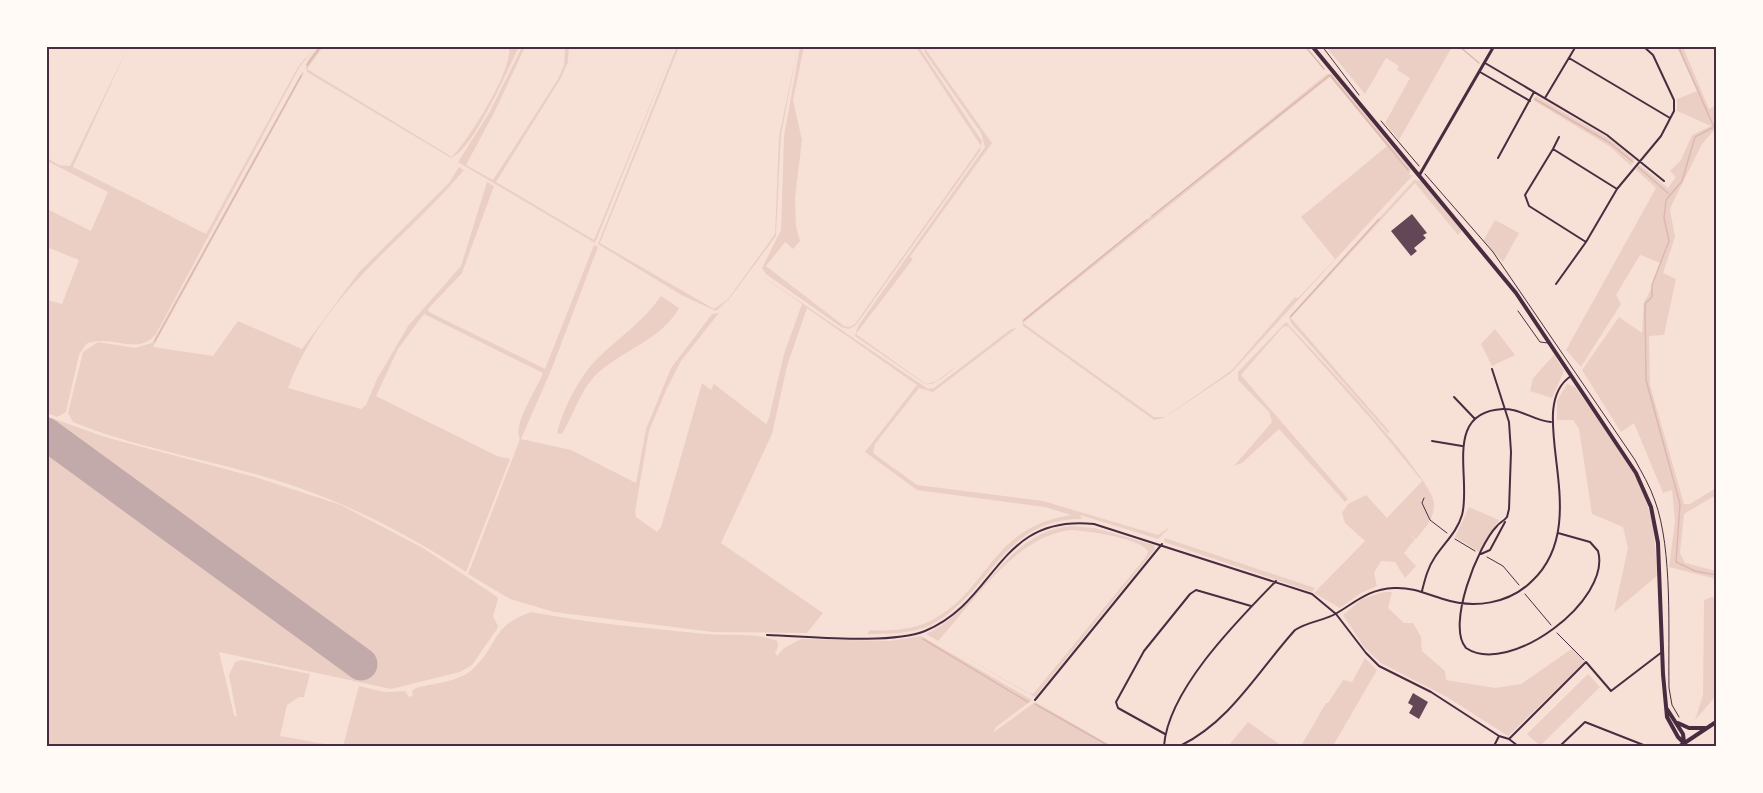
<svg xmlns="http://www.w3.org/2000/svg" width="1763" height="793" font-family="'Alegreya Sans',sans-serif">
<rect width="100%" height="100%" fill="#f7e1d7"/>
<path fill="#ebcfc5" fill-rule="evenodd" d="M 319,46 L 323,47 L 307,69 L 452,157 C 469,139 513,70 509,47 L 519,47 C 507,70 474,149 451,158 L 307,72 C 303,62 313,54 319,46 Z
M 677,46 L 679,47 L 600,243 L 714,309 L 728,299 L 775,234 L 779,136 L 798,47 L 781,135 L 776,236 L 730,298 L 716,311 L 683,296 L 598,244 Z
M 128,47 L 73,167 L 206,234 L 298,67 L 315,47 L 299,68 L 156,334 C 138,357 110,333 86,344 L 79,355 L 66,412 L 57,417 L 47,413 L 47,300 L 62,304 L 79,260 L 47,247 L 47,209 L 91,231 L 108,192 L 47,161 L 47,158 L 59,165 L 70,166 Z
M 522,47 L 525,47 L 495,111 L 466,165 L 493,180 L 558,79 L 564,65 L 565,47 L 569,47 L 568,62 L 561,78 L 496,182 L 594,240 L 674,47 L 595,243 L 458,162 L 489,113 Z
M 804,47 L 793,100 L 802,140 L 795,198 L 796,227 L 800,241 L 793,249 L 785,242 L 766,266 L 844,326 L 849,327 L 855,324 L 981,146 L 916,47 L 919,47 L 982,141 L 980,151 L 856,325 L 849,329 L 841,327 L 766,274 L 762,268 L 781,230 L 784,136 L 800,47 Z
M 924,47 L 992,143 L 910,257 L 913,259 L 856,334 L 926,384 L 937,381 L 958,365 C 948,373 937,386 925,384 L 855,336 L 858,326 L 985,147 L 981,133 L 925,53 Z
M 1326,47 L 1452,47 L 1399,140 L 1385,123 L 1410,78 L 1397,70 L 1399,66 L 1386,58 L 1365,94 Z
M 1677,47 L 1683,47 L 1709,109 L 1716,106 L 1716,128 L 1702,144 L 1673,202 L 1670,210 L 1675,237 L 1663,273 L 1676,279 L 1664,335 L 1649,336 L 1650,385 L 1684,504 L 1690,504 L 1716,488 L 1716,495 L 1684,514 L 1680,553 L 1685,563 L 1716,571 L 1716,579 L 1669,567 L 1675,521 L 1672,490 L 1663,493 L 1634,423 L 1621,432 L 1582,370 L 1619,317 L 1642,333 L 1644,301 C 1650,297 1656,272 1661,263 L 1640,255 L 1616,295 L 1621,304 L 1581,367 L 1566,350 L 1656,188 L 1635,169 L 1640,165 L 1668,188 L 1676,177 L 1670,171 L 1681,160 L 1692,135 L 1711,126 L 1677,111 L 1677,99 L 1697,91 Z
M 302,72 L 304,73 L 153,347 L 213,356 L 238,321 L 302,349 L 359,272 L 449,183 L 459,167 L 464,170 C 401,245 325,290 288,388 L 361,409 L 366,405 L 377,379 L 408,326 L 461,266 L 487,182 L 494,186 L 462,273 L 428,309 L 429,312 L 545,369 L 594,245 L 598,247 L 552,368 L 521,439 L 571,450 L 636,483 L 646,429 L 671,368 L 712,314 L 719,313 L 681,361 L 667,388 L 649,431 L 635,512 L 636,517 L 657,532 L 661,527 L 702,383 L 711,390 L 714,384 L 766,424 L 769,418 L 784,354 L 802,304 L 755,271 L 928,389 L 934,388 L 1011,329 L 1017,328 L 933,392 L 919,388 L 875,444 L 873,453 L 917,485 L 1043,501 L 1158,535 L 1171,526 L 1158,539 L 1080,515 L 1082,519 C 1001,519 992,593 931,625 C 912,634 889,634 867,634 L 870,630 C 891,631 915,630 934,619 C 991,587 990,528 1071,515 L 1045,507 L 917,490 L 865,452 L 917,385 L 807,308 L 787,366 L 772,434 L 721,543 L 823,613 L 807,633 L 713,632 L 554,612 L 510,599 L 468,574 L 520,439 C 512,425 537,389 543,373 L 424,314 L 398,349 L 376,396 L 497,456 L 510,459 L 466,572 C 403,531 338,498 265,477 C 201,458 134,447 73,422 L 68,413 L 83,352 L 98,342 L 135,348 L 152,343 Z
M 1327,74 L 1332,74 L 1411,169 L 1409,175 L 1413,175 L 1231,373 L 1164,418 L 1154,420 L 1023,326 L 1022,321 L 1026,317 ZM 1330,77 L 1387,146 L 1301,217 L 1335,259 L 1298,298 L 1295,297 L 1232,370 L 1165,417 L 1154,417 L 1023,323 Z
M 1536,96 L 1610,139 L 1634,159 L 1631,166 L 1609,146 L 1533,100 Z
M 1414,180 L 1421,181 L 1462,230 L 1458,235 L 1415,183 L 1291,318 L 1390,432 L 1388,433 L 1291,323 L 1289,317 Z
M 1495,220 L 1519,233 L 1503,262 L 1483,241 Z
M 661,296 L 679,308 C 663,338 624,350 599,372 C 581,388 575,412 563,432 L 561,434 L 557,433 C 563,409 579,377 597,359 C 619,337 643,322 661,296 Z
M 1286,322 C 1311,349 1432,476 1434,503 C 1435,518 1425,528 1416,539 L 1404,531 L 1415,539 L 1404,553 L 1416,566 L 1405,578 L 1395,562 L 1381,561 L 1374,573 L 1377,586 L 1361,593 L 1340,608 L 1314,593 L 1365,541 L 1345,523 L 1342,513 L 1348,504 L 1366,495 L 1387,518 L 1422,481 L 1371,419 L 1288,326 L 1283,327 L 1241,375 L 1348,499 L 1345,502 L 1279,429 L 1242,463 L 1234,466 L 1272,422 L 1269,412 L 1238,380 L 1238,372 Z
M 1495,329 L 1515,355 L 1492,366 L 1481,344 Z
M 1554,355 L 1564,371 L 1552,398 L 1530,391 L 1533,378 Z
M 1567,384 L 1575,387 C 1599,421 1631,458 1645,498 C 1654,523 1656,550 1657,576 L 1614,612 L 1628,548 L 1623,527 L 1592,514 L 1579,429 L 1573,420 L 1557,420 L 1557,401 Z
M 46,416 L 105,437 L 255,477 L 341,505 L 423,548 L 496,596 L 498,599 L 493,616 L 498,626 L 497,629 L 472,665 L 460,672 L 391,689 L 219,652 L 234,715 L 237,717 L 229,675 L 235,662 L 242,660 L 310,674 L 304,697 L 299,697 L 287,705 L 280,736 L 336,746 L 47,746 Z
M 1469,507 L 1499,520 L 1479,552 L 1455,537 Z
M 1071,526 L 1095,528 L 1154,545 L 1155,549 L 1035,697 L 926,634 C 983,608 1004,532 1071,526 ZM 1072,530 C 1089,531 1139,538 1148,551 L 1146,557 L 1033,694 L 1025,692 L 938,641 C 974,601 1016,535 1072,530 Z
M 1165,538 L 1315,588 L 1312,592 L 1164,542 Z
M 1384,592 L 1392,592 L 1388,608 L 1404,623 L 1413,623 L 1421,637 L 1422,651 L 1445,671 L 1446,680 L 1495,688 L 1521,684 L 1573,648 L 1585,662 L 1508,736 L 1447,697 L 1381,663 L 1364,647 L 1343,615 L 1362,599 Z
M 1712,597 L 1716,598 L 1716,696 L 1695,720 L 1703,695 L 1704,600 Z
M 531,612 C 588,623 647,628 705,634 C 727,636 757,632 777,641 L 778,647 L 775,653 L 777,656 L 784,648 L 801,639 L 890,641 L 921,636 L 1032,700 L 996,727 L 994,732 L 1035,702 L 1112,746 L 343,746 L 359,686 L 385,692 L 405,691 L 409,697 L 413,695 L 412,691 L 416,688 C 434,683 459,682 473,669 C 499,644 491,626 531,612 Z
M 1365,658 L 1377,670 L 1333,746 L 1301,746 L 1326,703 L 1328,703 L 1343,680 L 1352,682 Z
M 1588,674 L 1600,687 L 1540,746 L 1527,734 Z
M 1248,722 L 1282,746 L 1228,746 Z"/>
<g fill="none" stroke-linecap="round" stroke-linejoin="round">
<path stroke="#dcb8b0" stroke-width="1.5" d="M 1305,46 L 1324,69
M 1459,46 L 1479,63
M 1678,46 L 1714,127 L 1695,137 L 1682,181 L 1666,200 L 1664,218 L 1669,241 L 1652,285 L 1652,297 L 1645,304 L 1646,380 L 1680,504 L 1676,562 L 1695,571 L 1716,575
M 307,65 L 321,46
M 1535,99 L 1610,143 L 1633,162
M 1638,167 L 1668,193
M 1152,216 L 1330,75 L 1408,170
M 1291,316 L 1379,219
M 1024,320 L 1147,220
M 155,341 L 301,76
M 923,639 L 1028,702
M 1035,704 L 1109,746"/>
<path stroke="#c3aaaa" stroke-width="33" d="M 46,434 L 361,664"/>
</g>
<path fill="#644757" d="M 1412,214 L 1427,233 L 1423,235 L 1426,238 L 1414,248 L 1417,251 L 1411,256 L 1391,231 Z
M 1413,693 L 1428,702 L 1419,719 L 1409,713 L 1413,706 L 1408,703 Z"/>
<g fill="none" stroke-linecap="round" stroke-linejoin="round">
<path stroke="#4a2c40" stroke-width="1" d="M 1322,46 L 1359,95
M 1381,121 L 1419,166
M 1425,174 L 1493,252 L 1635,460 C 1642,473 1650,486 1655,501 C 1673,550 1668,635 1669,688 L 1672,705 L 1679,717
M 1424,498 L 1422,503 L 1430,520 L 1447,533
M 1455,539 L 1475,551
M 1487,557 L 1503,566 L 1519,585
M 1525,594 L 1551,625
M 1557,633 L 1584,660
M 1111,745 L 1114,746"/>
<path stroke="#4a2c40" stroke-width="1" d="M 1518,311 L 1540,342 L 1548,343"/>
<path stroke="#4a2c40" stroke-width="2" d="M 1569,58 L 1670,118
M 1485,63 L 1607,135 L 1664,181
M 1480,72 L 1530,101
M 1545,98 L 1576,46
M 1553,149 L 1559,137
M 1498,158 L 1534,92
M 1586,242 L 1529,206 L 1525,195 L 1553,149 L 1617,189
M 1556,284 L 1586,242 L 1617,189 L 1661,136 L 1674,111 L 1674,100 L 1653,55 L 1643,46
M 1492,369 L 1509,422 L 1511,452 L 1509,509 L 1507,517 C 1504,521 1500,522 1497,526 C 1478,545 1446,626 1466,648 C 1509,677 1612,600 1598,551 L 1590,542 L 1558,533
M 1454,397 L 1475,419
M 1432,441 L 1462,446
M 1481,554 L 1490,550 L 1505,522
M 1422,591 C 1425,579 1428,567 1435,557 C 1445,542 1457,532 1462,515 C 1472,479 1442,412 1503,409 C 1520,408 1534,421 1551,422
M 767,635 C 807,636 890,645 925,631 C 998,601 997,514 1094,524 L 1312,594 L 1336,614 L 1366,653 L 1379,666 L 1431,692 L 1499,736 L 1509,739 L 1518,746
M 1035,700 L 1162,544
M 1165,734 L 1118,708 L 1116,702 L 1144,651 L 1190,594 L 1196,590 L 1251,606
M 1509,739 L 1586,662 L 1611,691 L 1662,652
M 1164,746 C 1168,690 1237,621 1276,581
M 1180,746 C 1231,721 1258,671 1295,630 C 1309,621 1324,621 1337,613 C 1357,601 1369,589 1394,588 C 1413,587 1426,594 1443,599 C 1474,609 1509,604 1532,581 C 1597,520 1521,409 1571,376
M 1494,746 L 1499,736
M 1560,746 L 1585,722 L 1646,746"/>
<path stroke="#4a2c40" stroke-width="3" d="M 1420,174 L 1494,46"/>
<path stroke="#4a2c40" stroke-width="4" d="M 1312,46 L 1516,293 L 1636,473 L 1651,507 L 1658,543 L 1663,674 L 1667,717 L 1678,737 L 1684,743
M 1667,709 L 1683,734 L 1684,742
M 1678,723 L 1689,728 L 1705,728
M 1680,746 L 1716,722"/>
</g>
<rect width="1763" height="793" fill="none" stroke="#fffaf5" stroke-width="96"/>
<rect x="48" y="48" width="1667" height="697" fill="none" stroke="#4a2c40" stroke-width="2"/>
</svg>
